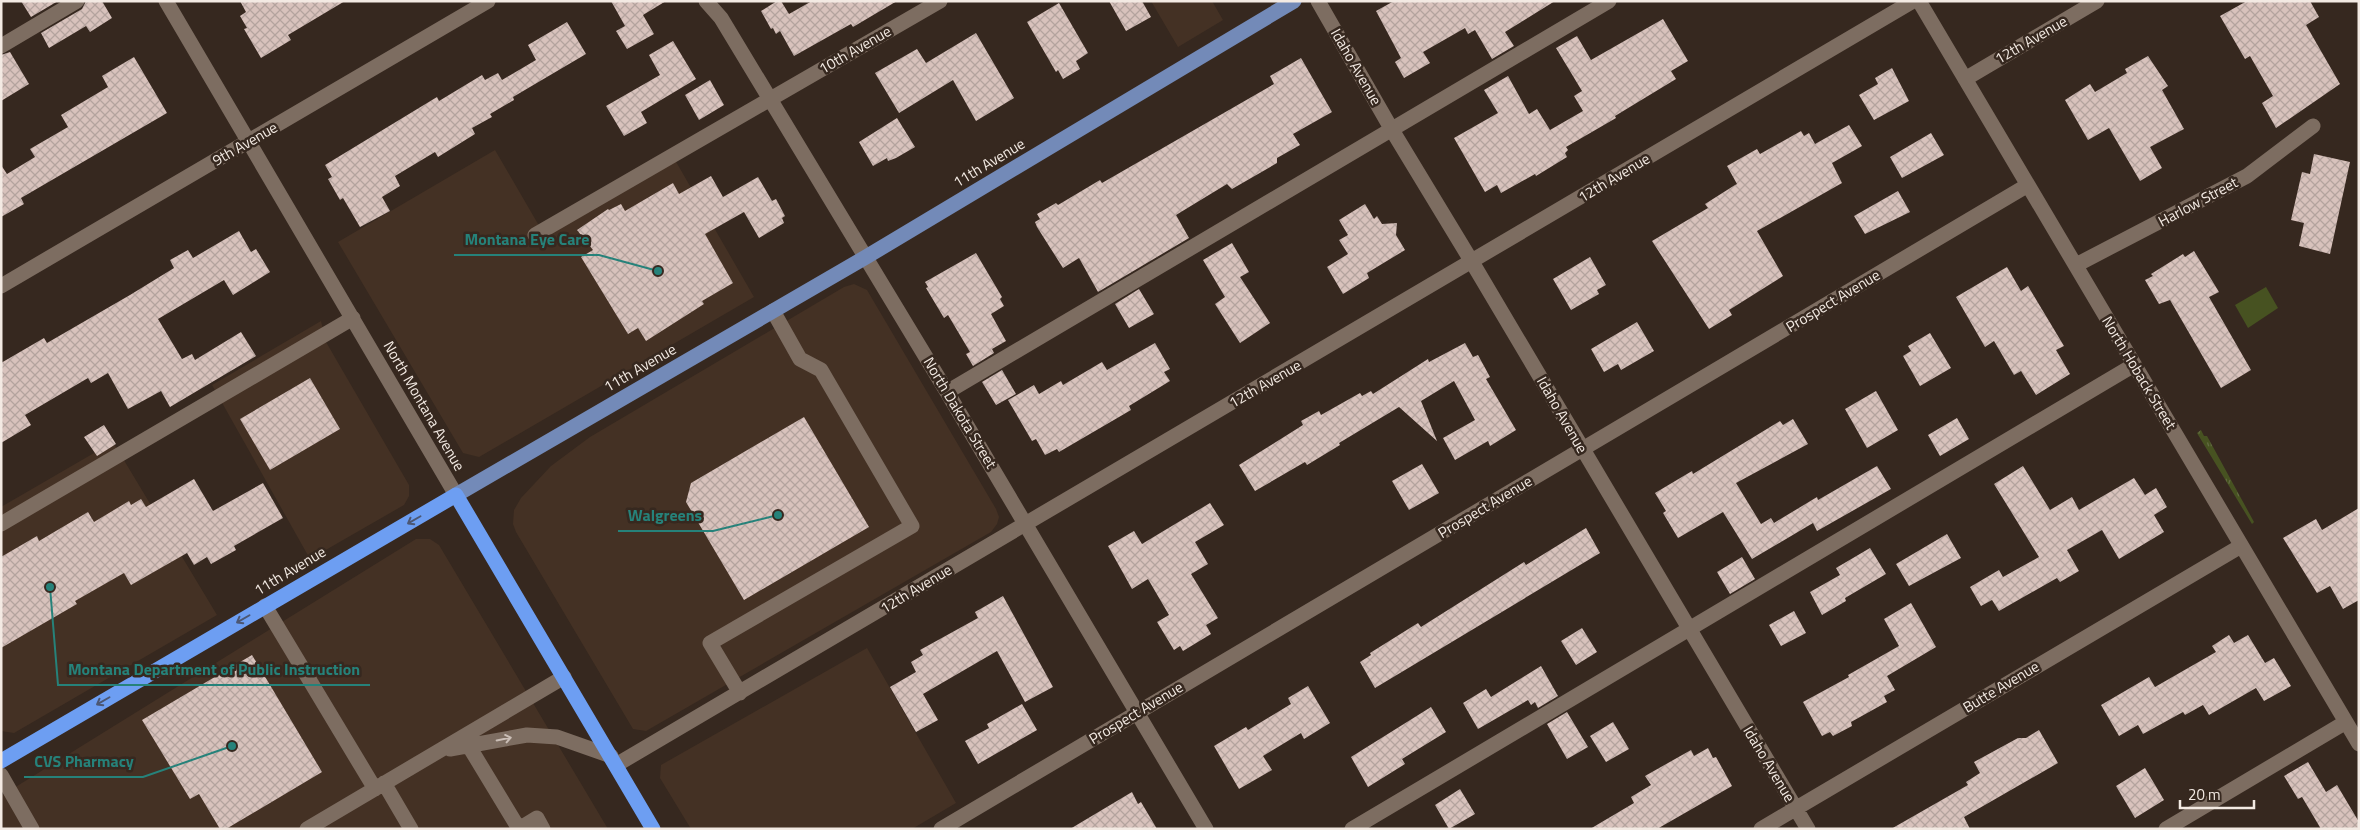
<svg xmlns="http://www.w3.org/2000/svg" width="2360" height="830" font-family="'Titillium Web',sans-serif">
<defs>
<pattern id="grass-tufts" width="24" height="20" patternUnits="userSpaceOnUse" patternTransform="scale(1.25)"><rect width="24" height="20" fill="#475221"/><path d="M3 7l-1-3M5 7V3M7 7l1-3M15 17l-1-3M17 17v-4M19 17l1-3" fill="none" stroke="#626b41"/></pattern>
<pattern id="building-cross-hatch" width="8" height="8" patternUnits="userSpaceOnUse" patternTransform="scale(1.25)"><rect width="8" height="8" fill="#d8c2bc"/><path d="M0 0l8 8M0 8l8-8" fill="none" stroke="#b4a39e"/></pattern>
</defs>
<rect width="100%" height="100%" fill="#36281f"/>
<path fill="#443124" d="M 1151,1 L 1212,1 L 1223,20 L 1178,47 Z
M 495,150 L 545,236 L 675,160 L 754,297 L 479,457 L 463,453 L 338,242 Z
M 854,284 L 867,290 L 996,509 L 999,517 L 997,524 L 991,532 L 646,731 L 633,729 L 516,532 L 513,524 L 514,510 L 521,498 L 551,466 L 590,437 L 844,287 Z
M 321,321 L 326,342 L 409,485 L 409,496 L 404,505 L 310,559 L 212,385 Z
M 113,442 L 217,615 L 14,733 L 1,731 L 1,507 Z
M 416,539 L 430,539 L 439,545 L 608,829 L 1,829 L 1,796 Z
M 867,648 L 956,803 L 912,829 L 691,829 L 660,778 L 661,765 Z"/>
<path fill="url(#grass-tufts)" d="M 2201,430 L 2204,436 L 2207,436 L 2254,522 L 2252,524 L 2197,433 Z"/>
<path fill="#475221" d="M 2266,287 L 2278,308 L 2248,328 L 2235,305 Z"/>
<path fill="url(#building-cross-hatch)" d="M 21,1 L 58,1 L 31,17 Z
M 86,1 L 102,1 L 112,18 L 90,32 L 86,26 L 49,48 L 41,33 L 82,9 Z
M 240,1 L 345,1 L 288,35 L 291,40 L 261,58 L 244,29 L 247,28 L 240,16 L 246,12 Z
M 611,1 L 666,1 L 643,15 L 654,34 L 627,49 L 616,31 L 625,26 Z
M 777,1 L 781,1 L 789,14 L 812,1 L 897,1 L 853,27 L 851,24 L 842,29 L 794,56 L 780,31 L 776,34 L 773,28 L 771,29 L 761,11 Z
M 1109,1 L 1142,1 L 1151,17 L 1126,31 Z
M 1394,1 L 1555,1 L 1505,32 L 1514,46 L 1492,59 L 1475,30 L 1468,34 L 1465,28 L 1423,52 L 1430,63 L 1404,78 L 1395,62 L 1401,58 L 1376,11 Z
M 2247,1 L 2310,1 L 2319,17 L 2306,25 L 2340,84 L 2276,128 L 2262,103 L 2273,96 L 2250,56 L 2245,59 L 2220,16 Z
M 1059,3 L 1088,53 L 1076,61 L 1080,69 L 1063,79 L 1058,70 L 1056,72 L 1027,22 Z
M 1663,19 L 1688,61 L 1671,71 L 1676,79 L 1615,116 L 1616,118 L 1566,147 L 1568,150 L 1565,153 L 1567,157 L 1536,176 L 1535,174 L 1501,193 L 1497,185 L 1485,192 L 1454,138 L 1498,113 L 1484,90 L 1508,76 L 1529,114 L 1537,109 L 1550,130 L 1583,111 L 1574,96 L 1582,91 L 1556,48 L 1577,36 L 1591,60 Z
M 567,22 L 586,54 L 513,97 L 514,100 L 490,114 L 492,117 L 472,128 L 475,134 L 438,157 L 435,152 L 395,176 L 400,186 L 382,197 L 390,211 L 360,227 L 343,198 L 340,200 L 328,179 L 332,177 L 325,165 L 437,97 L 439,101 L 482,75 L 485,80 L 498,73 L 502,80 L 536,60 L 528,45 Z
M 976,33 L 1014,98 L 976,121 L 953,80 L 899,113 L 875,73 L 917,49 L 926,63 Z
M 673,41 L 696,79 L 641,112 L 647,123 L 624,136 L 606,106 L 660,75 L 649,55 Z
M 10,52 L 29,84 L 1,101 L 1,55 Z
M 2148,56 L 2168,86 L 2162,90 L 2184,129 L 2150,147 L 2162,168 L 2140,181 L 2109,128 L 2088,140 L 2065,100 L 2090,84 L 2095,92 L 2127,73 L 2125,69 Z
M 134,57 L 167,113 L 21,198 L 24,204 L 1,217 L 1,165 L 7,174 L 35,157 L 30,149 L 68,127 L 61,115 L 108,87 L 102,76 Z
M 1301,58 L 1332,112 L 1293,134 L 1300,145 L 1277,158 L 1277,163 L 1232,189 L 1227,184 L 1176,215 L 1189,238 L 1098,292 L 1079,258 L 1063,268 L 1037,227 L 1035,222 L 1040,219 L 1037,214 L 1056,203 L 1058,205 L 1100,180 L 1102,183 L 1274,84 L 1270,76 Z
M 1892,68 L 1909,101 L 1874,120 L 1859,95 L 1878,84 L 1875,78 Z
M 710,80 L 724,105 L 699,120 L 685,95 Z
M 897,118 L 915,147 L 896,158 L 888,161 L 887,158 L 873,166 L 859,142 Z
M 1849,125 L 1862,146 L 1832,163 L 1842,183 L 1757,231 L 1783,276 L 1729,310 L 1732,315 L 1709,329 L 1652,241 L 1708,208 L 1705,204 L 1735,185 L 1737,184 L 1727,166 L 1757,149 L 1760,154 L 1801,131 L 1804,136 L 1809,133 L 1815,144 Z
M 1931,133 L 1944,155 L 1902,178 L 1890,157 Z
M 2314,154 L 2350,162 L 2330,254 L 2299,246 L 2304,223 L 2291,220 L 2302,172 L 2310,174 Z
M 711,176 L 723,197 L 758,177 L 772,201 L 776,199 L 785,216 L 782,218 L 784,223 L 759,238 L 744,212 L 705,234 L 733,283 L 702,301 L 704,304 L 646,341 L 638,328 L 628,334 L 581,257 L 593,250 L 577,230 L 608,209 L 609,210 L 621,204 L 625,211 L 673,183 L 679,194 Z
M 1898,191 L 1910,212 L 1865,234 L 1854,216 Z
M 1365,204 L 1374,219 L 1377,216 L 1382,224 L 1397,223 L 1396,235 L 1405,250 L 1367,273 L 1369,278 L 1343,294 L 1327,267 L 1348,254 L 1339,240 L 1348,235 L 1339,220 Z
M 239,231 L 251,252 L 256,249 L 270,272 L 233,295 L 224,280 L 158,319 L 182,359 L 192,354 L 195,360 L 241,332 L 256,356 L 170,407 L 161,391 L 128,409 L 108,373 L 91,383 L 88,378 L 25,415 L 31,425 L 1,443 L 1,363 L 44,338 L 47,343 L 130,295 L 174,268 L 170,260 L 188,250 L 193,258 Z
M 1232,243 L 1249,272 L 1240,277 L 1270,323 L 1240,343 L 1215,304 L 1225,297 L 1203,260 Z
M 2194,251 L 2219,292 L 2209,297 L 2251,370 L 2221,388 L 2170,300 L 2159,304 L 2145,280 L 2153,276 L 2151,274 L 2183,254 L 2185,257 Z
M 976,253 L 1002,297 L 1000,299 L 1004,306 L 991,314 L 1006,341 L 992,349 L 994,353 L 973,366 L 966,354 L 970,352 L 948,315 L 944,318 L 926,288 L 928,287 L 925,282 Z
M 1590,257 L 1606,285 L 1597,290 L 1599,294 L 1571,310 L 1553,279 Z
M 2007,267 L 2021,291 L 2028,286 L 2064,346 L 2056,350 L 2070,374 L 2036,395 L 2021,371 L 2014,375 L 1994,341 L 1985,347 L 1956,297 Z
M 1139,289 L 1154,314 L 1129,328 L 1115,304 Z
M 1637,322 L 1654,351 L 1621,370 L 1618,364 L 1604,372 L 1591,349 Z
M 1930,333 L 1951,368 L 1920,386 L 1903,356 L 1911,351 L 1908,346 Z
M 1155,343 L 1170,369 L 1164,372 L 1170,381 L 1129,406 L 1131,410 L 1059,452 L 1057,449 L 1045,455 L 1036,439 L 1032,441 L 1008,400 L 1034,385 L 1039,394 L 1061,381 L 1063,385 L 1102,362 L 1107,370 Z
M 1465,343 L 1473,357 L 1478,355 L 1490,377 L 1486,379 L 1516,430 L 1490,446 L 1488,441 L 1455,460 L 1443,438 L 1475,420 L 1454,381 L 1421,401 L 1437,441 L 1399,407 L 1339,443 L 1340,445 L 1307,465 L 1305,462 L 1255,491 L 1239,465 L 1303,425 L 1301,421 L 1319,411 L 1321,415 L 1360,393 L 1362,396 L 1371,391 L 1373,394 L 1428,359 L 1429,362 Z
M 1002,370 L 1016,394 L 996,405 L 982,382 Z
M 310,378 L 340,429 L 270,470 L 240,419 Z
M 1876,391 L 1898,430 L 1867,448 L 1845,409 Z
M 804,417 L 869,527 L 744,600 L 686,502 L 691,483 Z
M 1957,418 L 1969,439 L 1940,456 L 1928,435 Z
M 1793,419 L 1808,444 L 1736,483 L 1761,524 L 1771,518 L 1774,523 L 1817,497 L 1818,500 L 1877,466 L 1891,489 L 1817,531 L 1813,523 L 1752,559 L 1723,512 L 1678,538 L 1663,513 L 1666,511 L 1655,493 L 1692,471 L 1693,474 L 1780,421 L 1783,425 Z
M 104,425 L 116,444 L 97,456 L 84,437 Z
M 1422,464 L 1439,493 L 1409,510 L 1392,481 Z
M 2023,466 L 2050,510 L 2072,497 L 2079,510 L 2134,478 L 2145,495 L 2156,488 L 2167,507 L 2154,515 L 2164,532 L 2119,559 L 2102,530 L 2067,550 L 2079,571 L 2060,582 L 2057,578 L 1999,611 L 1992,600 L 1981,606 L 1970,587 L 1999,570 L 2003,577 L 2039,557 L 1994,484 Z
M 194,479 L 213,511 L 263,483 L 283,518 L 234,546 L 236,550 L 211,564 L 207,557 L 194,565 L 187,553 L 131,585 L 124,573 L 75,601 L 77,604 L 1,648 L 1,557 L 37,536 L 39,541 L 88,512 L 94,522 L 129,501 L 131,505 L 141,499 L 146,507 Z
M 1210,503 L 1224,525 L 1195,542 L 1208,564 L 1191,574 L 1218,618 L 1206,625 L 1211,634 L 1183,651 L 1180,646 L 1174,650 L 1157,622 L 1169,615 L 1148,579 L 1132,589 L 1108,546 L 1134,531 L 1142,544 Z
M 2359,508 L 2359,600 L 2343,609 L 2330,586 L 2317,593 L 2283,538 L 2316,519 L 2322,530 Z
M 1586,528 L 1600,553 L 1375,688 L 1360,662 L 1371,655 L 1370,653 L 1418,623 L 1421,627 L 1524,562 L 1526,565 Z
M 1947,534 L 1961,558 L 1909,586 L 1896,564 Z
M 1870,548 L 1886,574 L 1845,598 L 1846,601 L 1822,615 L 1810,592 L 1840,575 L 1836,568 Z
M 1742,557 L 1755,579 L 1730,594 L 1717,572 Z
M 1003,596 L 1053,687 L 1025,702 L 997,651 L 923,694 L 938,720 L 916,732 L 890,687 L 916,672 L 911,662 L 923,655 L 920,650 L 978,618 L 975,612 Z
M 1911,603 L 1936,647 L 1887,676 L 1895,690 L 1884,696 L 1887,702 L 1851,722 L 1852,726 L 1833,736 L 1830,732 L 1822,736 L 1803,702 L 1849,677 L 1848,675 L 1899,646 L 1884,619 Z
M 1794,611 L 1806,633 L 1781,646 L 1769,625 Z
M 1582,628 L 1597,652 L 1576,665 L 1561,641 Z
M 2229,635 L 2234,643 L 2248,635 L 2265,663 L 2274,658 L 2291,686 L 2264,701 L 2256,688 L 2209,715 L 2203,705 L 2185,715 L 2183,712 L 2143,734 L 2138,725 L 2119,736 L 2101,705 L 2149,677 L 2155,687 L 2216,652 L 2212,646 Z
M 252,655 L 322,772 L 226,829 L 220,829 L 199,794 L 190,799 L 142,720 Z
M 1541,666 L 1558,696 L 1538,708 L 1535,702 L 1531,705 L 1528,700 L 1478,729 L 1463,703 L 1486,689 L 1491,697 Z
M 1308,686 L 1330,723 L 1304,739 L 1301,733 L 1263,756 L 1272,770 L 1239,789 L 1214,746 L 1246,727 L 1248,730 L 1291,704 L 1288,698 Z
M 1022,704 L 1037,730 L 978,764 L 965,741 L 989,728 L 987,724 Z
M 1431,707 L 1446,732 L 1402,759 L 1405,764 L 1368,787 L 1351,757 Z
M 1567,712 L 1588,747 L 1567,759 L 1547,724 Z
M 1613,722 L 1629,749 L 1606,762 L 1590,736 Z
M 2039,730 L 2058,763 L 1964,817 L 1970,829 L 1891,829 L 1968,785 L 1966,782 L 1980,773 L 1974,762 L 2018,738 L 2026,738 Z
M 1708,748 L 1713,758 L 1716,757 L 1732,786 L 1657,829 L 1590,829 L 1634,803 L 1631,797 L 1651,785 L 1645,776 L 1691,750 L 1694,756 Z
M 2308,762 L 2326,792 L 2337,785 L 2359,822 L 2359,829 L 2321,829 L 2302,797 L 2298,799 L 2284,776 Z
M 2145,768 L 2164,800 L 2135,818 L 2116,786 Z
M 1460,789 L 1475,814 L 1449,829 L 1435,805 Z
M 1132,792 L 1138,804 L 1141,802 L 1157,829 L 1070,829 Z"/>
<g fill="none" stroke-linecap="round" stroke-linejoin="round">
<path stroke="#7d6d61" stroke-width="15" d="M 166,1 L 456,495
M 706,1 L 721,18 L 947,392 L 1206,829
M 1318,1 L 1392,130 L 1472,262 L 1808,829
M 1919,1 L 2359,744
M 1,46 L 77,1
M 1965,79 L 2097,1
M 535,235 L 940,1
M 2076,265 L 2247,176 L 2313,126
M 1,286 L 488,1
M 947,392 L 1609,1
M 1,524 L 353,318
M 265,606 L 375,789
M 740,693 L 710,643 L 912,526 L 821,370 L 800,359 L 773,311
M 464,738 L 519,829 L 537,818 L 543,829
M 450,749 L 527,735 L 557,737 L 611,756
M 616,765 L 1913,1
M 1,775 L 32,829
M 384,783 L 411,829
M 307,829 L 564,677
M 941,829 L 2028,185
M 1352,829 L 2134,365
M 1761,829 L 2241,546
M 2166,829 L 2346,722"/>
<path stroke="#738ab8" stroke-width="15" d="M 456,495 L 866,257 L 1294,1"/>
<path stroke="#6d9ef2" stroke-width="15" d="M 1,761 L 456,495 L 653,829"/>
</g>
<defs><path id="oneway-shaft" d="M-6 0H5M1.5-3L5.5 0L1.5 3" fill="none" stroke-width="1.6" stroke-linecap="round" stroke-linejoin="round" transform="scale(1.25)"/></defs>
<g stroke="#4c5773">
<use href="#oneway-shaft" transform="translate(414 520) rotate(150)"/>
<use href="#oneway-shaft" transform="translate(243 619) rotate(150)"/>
<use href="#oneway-shaft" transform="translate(103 701) rotate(150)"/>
</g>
<use stroke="#cabeb6" href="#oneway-shaft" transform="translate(504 739) rotate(-11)"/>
<g text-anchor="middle" stroke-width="5" stroke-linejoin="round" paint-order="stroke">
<g font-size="15" fill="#f3eae3" stroke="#36281f">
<text transform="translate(2031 40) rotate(-30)" y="5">12th Avenue</text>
<text transform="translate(855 50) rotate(-30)" y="5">10th Avenue</text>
<text transform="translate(1356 67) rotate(60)" y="5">Idaho Avenue</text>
<text transform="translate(245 144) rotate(-30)" y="5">9th Avenue</text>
<text transform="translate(989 163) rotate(-31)" y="5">11th Avenue</text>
<text transform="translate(1614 178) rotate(-31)" y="5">12th Avenue</text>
<text transform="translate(2198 202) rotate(-28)" y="5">Harlow Street</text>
<text transform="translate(1833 301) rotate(-31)" y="5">Prospect Avenue</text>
<text transform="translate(640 368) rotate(-30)" y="5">11th Avenue</text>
<text transform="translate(2139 373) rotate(59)" y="5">North Hoback Street</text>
<text transform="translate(1265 384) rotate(-30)" y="5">12th Avenue</text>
<text transform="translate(424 406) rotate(60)" y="5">North Montana Avenue</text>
<text transform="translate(960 413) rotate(59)" y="5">North Dakota Street</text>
<text transform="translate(1562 415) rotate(60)" y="5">Idaho Avenue</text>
<text transform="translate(1485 507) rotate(-31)" y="5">Prospect Avenue</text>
<text transform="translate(290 571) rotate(-31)" y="5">11th Avenue</text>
<text transform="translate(916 589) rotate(-31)" y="5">12th Avenue</text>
<text transform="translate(2001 687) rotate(-31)" y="5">Butte Avenue</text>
<text transform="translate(1136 713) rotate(-31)" y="5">Prospect Avenue</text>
<text transform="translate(1769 764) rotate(59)" y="5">Idaho Avenue</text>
</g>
</g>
<path fill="none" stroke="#26827a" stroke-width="2" d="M658 271L599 255H454M778 515L713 531H618M50 587L58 685H370M232 746L143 777H24"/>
<g fill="#26827a" stroke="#36281f" stroke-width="2">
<circle cx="658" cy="271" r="5"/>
<circle cx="778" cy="515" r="5"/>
<circle cx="50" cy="587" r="5"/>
<circle cx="232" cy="746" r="5"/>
</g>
<g font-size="16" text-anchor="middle" font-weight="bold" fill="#26827a" stroke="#36281f" stroke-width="5" stroke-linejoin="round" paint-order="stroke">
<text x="527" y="245">Montana Eye Care</text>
<text x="665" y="521">Walgreens</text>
<text x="214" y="675">Montana Department of Public Instruction</text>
<text x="84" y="767">CVS Pharmacy</text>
</g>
<rect width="2360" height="830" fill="none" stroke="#f3eae3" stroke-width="5"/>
<path d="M2180 800v8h74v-8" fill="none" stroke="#f3eae3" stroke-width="2.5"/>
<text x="2188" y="800" font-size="15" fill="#f3eae3" stroke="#36281f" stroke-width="4" paint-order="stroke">20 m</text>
</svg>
